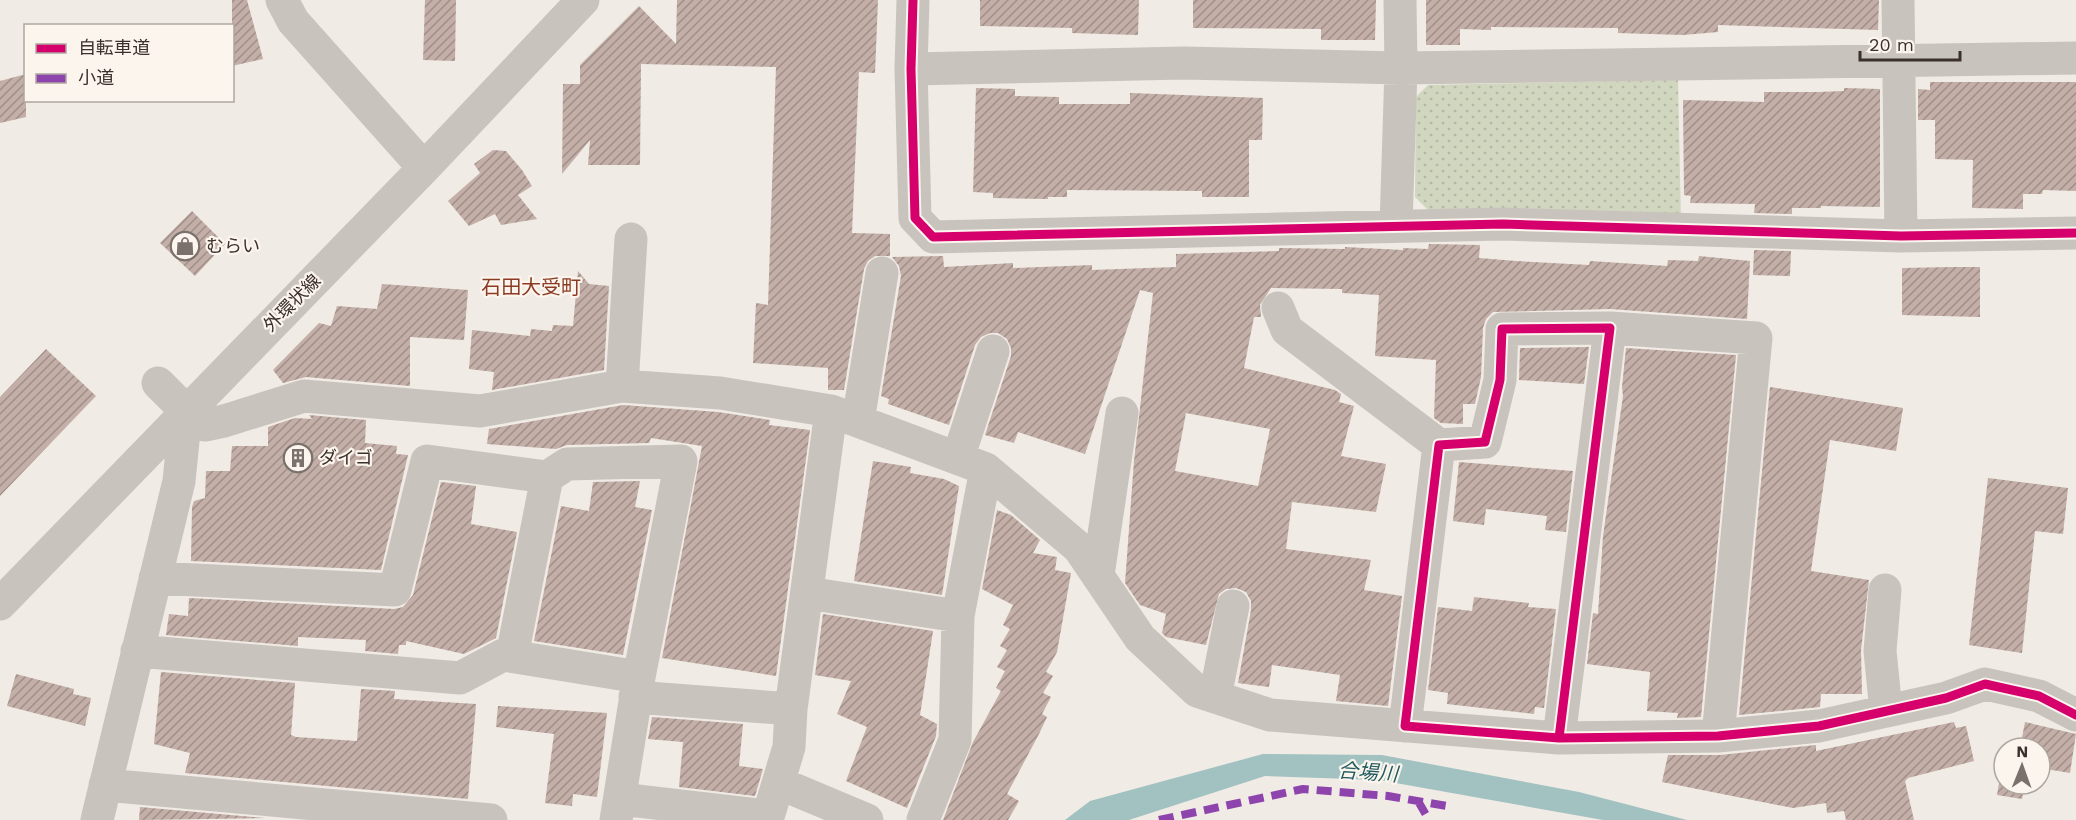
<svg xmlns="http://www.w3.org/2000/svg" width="2076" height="820" font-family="'Work Sans','Noto Sans JP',sans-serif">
<defs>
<pattern id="park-dots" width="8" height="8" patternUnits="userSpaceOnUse" patternTransform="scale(1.5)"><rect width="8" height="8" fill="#d1d6bf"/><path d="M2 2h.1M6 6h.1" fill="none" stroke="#b4b8a4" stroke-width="1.8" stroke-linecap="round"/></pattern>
<pattern id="building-hatch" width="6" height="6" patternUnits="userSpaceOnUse" patternTransform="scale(1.5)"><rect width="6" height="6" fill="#c3afa7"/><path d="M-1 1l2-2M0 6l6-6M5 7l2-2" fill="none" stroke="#a08f88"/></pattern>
</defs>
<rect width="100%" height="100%" fill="#f0ebe5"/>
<path fill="url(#park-dots)" d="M 1678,80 L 1681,223 L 1432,214 L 1415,197 L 1416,97 L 1428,85 Z"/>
<path fill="#a1c2c1" d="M 1263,754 L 1382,755 L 1579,792 L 1687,820 L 1603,820 L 1379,780 L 1265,776 L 1129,820 L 1065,820 L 1090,801 Z"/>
<path fill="url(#building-hatch)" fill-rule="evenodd" d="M 232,0 L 247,0 L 263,59 L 232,66 Z
M 425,0 L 456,0 L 455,61 L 423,60 Z
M 677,0 L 878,0 L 875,73 L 859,72 L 852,233 L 890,234 L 890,256 L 875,256 L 868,261 L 864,269 L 844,390 L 828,390 L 828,368 L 753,363 L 756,303 L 768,305 L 776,67 L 641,64 L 640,165 L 588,165 L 590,140 L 562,174 L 563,84 L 580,84 L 580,65 L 639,6 L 676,44 Z
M 980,0 L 1139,0 L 1138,35 L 1072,33 L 1072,28 L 980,26 Z
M 1193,0 L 1376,0 L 1375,40 L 1321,40 L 1321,29 L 1193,28 Z
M 1426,0 L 1879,0 L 1878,30 L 1718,25 L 1718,32 L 1683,35 L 1618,33 L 1618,28 L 1491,27 L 1491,30 L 1460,29 L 1460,45 L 1426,45 Z
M 26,74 L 26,117 L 0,123 L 0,81 Z
M 1930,82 L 2076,82 L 2076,191 L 2043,190 L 2042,194 L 2023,194 L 2023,209 L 1972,208 L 1973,160 L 1935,159 L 1935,120 L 1918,120 L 1918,89 L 1930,90 Z
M 976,88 L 1015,89 L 1015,96 L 1059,97 L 1059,104 L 1130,104 L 1130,93 L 1263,98 L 1262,140 L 1249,140 L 1249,197 L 1202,197 L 1202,191 L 1067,190 L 1067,197 L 1048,197 L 1048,199 L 993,198 L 993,193 L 973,192 Z
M 1844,88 L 1880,89 L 1880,207 L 1821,206 L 1821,208 L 1792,208 L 1792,214 L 1754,213 L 1755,204 L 1690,203 L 1691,196 L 1684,195 L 1683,100 L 1764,102 L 1764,92 L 1818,92 L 1844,91 Z
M 493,150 L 506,151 L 522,170 L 532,186 L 518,195 L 537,219 L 501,225 L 495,214 L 469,226 L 448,201 L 480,173 L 474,164 Z
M 192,211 L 225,244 L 195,276 L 160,243 Z
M 1429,244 L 1480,245 L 1479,258 L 1516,261 L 1589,265 L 1590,261 L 1667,266 L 1668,260 L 1698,261 L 1699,256 L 1750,261 L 1747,319 L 1610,309 L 1493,312 L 1486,319 L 1483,328 L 1481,377 L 1475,404 L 1463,404 L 1463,424 L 1441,423 L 1434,418 L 1436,360 L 1375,356 L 1379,295 L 1342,293 L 1342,289 L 1271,288 L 1260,305 L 1261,317 L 1254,317 L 1244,368 L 1335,390 L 1341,394 L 1339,402 L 1354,406 L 1341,456 L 1386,464 L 1376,512 L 1292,502 L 1286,549 L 1371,560 L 1364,590 L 1402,596 L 1388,706 L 1336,701 L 1340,675 L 1272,665 L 1269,687 L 1238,683 L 1251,610 L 1251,601 L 1246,592 L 1236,588 L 1226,589 L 1219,594 L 1206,645 L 1166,637 L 1162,633 L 1166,614 L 1140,605 L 1125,583 L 1134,461 L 1153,293 L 1140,290 L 1085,454 L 1018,432 L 1014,443 L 985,435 L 1011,356 L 1011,348 L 1007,339 L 998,333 L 990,333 L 981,337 L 975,345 L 949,425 L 888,404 L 889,399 L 881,396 L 901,276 L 899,266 L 892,257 L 943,256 L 944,267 L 1013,263 L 1013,268 L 1092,265 L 1092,270 L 1176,267 L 1176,254 L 1279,251 L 1279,248 L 1345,249 L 1345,247 L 1403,250 L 1403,248 L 1428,249 ZM 1186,413 L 1270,429 L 1258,486 L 1175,471 Z
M 1754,250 L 1791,251 L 1790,276 L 1753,275 Z
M 1952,267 L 1980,267 L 1980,317 L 1902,315 L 1902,268 Z
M 578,271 L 589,284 L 609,286 L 604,370 L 492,390 L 494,372 L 469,369 L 472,330 L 530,336 L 531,329 L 552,331 L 553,325 L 573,326 Z
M 382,284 L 468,290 L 464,340 L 410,337 L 410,386 L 306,377 L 283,383 L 273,370 L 319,323 L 331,326 L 337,306 L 377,309 Z
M 1589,347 L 1584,384 L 1519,380 L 1520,348 Z
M 1626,348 L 1736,355 L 1701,717 L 1677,718 L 1678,713 L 1647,711 L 1650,672 L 1587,664 L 1593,613 L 1598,614 L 1603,536 L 1623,396 L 1622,387 Z
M 46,349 L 96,396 L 0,496 L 0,397 Z
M 1770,387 L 1903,408 L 1896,451 L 1830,440 L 1811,571 L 1869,580 L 1861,650 L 1862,694 L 1821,694 L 1820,707 L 1739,715 Z
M 623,405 L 718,412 L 770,420 L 769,425 L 810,430 L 776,676 L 662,658 L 702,446 L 651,438 L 649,443 L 567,445 L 556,449 L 487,444 L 489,429 Z
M 309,415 L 366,420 L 365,443 L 397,446 L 396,454 L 408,455 L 381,570 L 191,561 L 192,507 L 194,501 L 205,498 L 206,471 L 230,471 L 232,446 L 268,446 L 268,427 L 295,418 L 312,419 Z
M 873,461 L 911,467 L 910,473 L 944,479 L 959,486 L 942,595 L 854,581 Z
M 1459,462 L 1573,471 L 1566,532 L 1545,530 L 1547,516 L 1486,509 L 1484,525 L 1453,521 Z
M 1988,478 L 2068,488 L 2063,534 L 2035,531 L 2022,653 L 1969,645 Z
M 640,481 L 635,507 L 652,510 L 623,655 L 534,641 L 561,506 L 589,511 L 593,482 Z
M 441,482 L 476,486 L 471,524 L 517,532 L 496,638 L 464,654 L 406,641 L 406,645 L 399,645 L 398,654 L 365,651 L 366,640 L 298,637 L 298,646 L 166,635 L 169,614 L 188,616 L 189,598 L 394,609 L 403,607 L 413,595 Z
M 997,510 L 1011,515 L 1040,540 L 1033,553 L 1057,557 L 1055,570 L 1071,573 L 1057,652 L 1046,672 L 1053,676 L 1043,693 L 1051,697 L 1042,714 L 1047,717 L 1039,734 L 1007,794 L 1019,801 L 1008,820 L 943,820 L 973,742 L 1001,691 L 996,688 L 1005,671 L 997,667 L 1007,650 L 1000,646 L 1010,629 L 1003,625 L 1013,605 L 982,589 Z
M 1474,597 L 1529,603 L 1528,607 L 1556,609 L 1544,708 L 1535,707 L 1534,714 L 1447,704 L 1448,693 L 1428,690 L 1438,607 L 1472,611 Z
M 823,614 L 933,631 L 920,715 L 937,724 L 936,736 L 907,808 L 846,781 L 867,727 L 837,714 L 851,681 L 815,675 Z
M 161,672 L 295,683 L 291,735 L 296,737 L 357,741 L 361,689 L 395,691 L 394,699 L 476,704 L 468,799 L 185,773 L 190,753 L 154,744 Z
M 16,674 L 74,689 L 73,694 L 91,698 L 85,726 L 7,706 Z
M 498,706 L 607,713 L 597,797 L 573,794 L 572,806 L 545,803 L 554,734 L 496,727 Z
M 652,717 L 743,724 L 739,766 L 763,769 L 755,796 L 679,787 L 683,742 L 648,739 Z
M 1954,722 L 1956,728 L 1966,726 L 1974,761 L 1908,778 L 1905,781 L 1914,820 L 1846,820 L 1844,811 L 1827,813 L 1826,803 L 1793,808 L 1662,782 L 1668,755 L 1720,755 L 1816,745 L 1816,751 Z
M 2025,722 L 2076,734 L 2070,773 L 2040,768 L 2040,748 L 2020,748 Z
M 2004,754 L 2004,784 L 2025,784 L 2022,799 L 1997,795 Z
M 140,807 L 265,818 L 139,820 Z"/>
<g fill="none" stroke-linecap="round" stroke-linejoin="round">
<path stroke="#c9c3be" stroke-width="33" d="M 282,0 L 293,21 L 424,168
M 913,0 L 911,69 L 915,218 L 933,237 L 1503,224 L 1901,236 L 2076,233
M 1898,0 L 1901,236
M 911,69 L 1184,63 L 1401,68 L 2076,58
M 1396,226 L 1401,68 L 1400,0
M 1278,308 L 1287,330 L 1439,445 L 1485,442 L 1500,380 L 1502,329 L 1610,328 L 1559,738
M 1610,328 L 1756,338 L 1718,736
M 158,383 L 186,411 L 205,425 L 224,421 L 304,396 L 480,411 L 622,386 L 720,393 L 831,411 L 986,469 L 1079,548 L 1140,638 L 1197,691 L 1270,715 L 1559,738 L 1718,736 L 1819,726 L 1946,698 L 1985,684 L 2039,696 L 2076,715
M 622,386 L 631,239
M 858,421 L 882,273
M 958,458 L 993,351
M 1098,575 L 1122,413
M 155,578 L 395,590 L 427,461 L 547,477
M 1885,590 L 1880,651 L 1886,711
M 807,593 L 958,616
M 0,604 L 424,168 L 583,0
M 137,651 L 460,678 L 503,655 L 639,677 L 616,820
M 512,656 L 547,477 L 567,464 L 681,461 L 639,677
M 635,697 L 791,709
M 1215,697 L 1233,606
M 1405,726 L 1439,445
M 779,783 L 867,820
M 105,785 L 491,820
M 620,799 L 768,816
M 97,820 L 179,481 L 186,411
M 767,820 L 789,747 L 791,709 L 831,411
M 923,820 L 955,740 L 958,616 L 986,469"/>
<path stroke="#8e44ad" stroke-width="8" stroke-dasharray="15 8" stroke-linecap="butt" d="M 1418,801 L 1429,820
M 1159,820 L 1303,789 L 1388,796 L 1447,806"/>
<g stroke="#fbf5ee" stroke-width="13">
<path id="cycleway" d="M 913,0 L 911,69 L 915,218 L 933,237 L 1503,224 L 1901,236 L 2076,233
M 1559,738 L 1610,328 L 1502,329 L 1500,380 L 1485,442 L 1439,445 L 1405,726 L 1559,738 L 1718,736 L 1819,726 L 1946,698 L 1985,684 L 2039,696 L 2076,715"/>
</g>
<use href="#cycleway" stroke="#d6006c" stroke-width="9"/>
</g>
<defs>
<g id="shop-ring" transform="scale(1.5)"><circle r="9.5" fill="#fbf5ee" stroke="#7a716c" stroke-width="1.5"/><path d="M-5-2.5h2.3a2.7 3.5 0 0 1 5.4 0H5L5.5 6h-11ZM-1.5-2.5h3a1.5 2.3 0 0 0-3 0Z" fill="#7a716c"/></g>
<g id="building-ring" transform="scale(1.5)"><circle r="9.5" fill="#fbf5ee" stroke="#7a716c" stroke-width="1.5"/><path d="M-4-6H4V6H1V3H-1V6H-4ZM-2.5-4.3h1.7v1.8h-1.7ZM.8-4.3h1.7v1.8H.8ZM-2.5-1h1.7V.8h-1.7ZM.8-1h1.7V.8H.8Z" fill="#7a716c"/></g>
</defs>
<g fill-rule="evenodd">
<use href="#shop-ring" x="185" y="246"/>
<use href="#building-ring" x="298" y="458"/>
</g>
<g text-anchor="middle" stroke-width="4.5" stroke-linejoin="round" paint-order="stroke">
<g font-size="18" fill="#3b302b" stroke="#fbf5ee" text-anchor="start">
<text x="206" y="252">むらい</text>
<text x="319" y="464">ダイゴ</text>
</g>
<g font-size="18" fill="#3b302b" stroke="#fbf5ee">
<text transform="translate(292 303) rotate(-45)" y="6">外環状線</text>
</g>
<g font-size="20" fill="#8c3b22" stroke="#fbf5ee">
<text x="531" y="294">石田大受町</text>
</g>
<g font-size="20" font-style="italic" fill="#1f5a5e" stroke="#fbf5ee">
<text transform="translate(1368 772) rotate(4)" y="7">合場川</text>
</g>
</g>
<rect x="24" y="24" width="210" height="78" fill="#fbf5ee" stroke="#aea6a0" stroke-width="1.5"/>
<rect x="36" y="44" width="30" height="9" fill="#d6006c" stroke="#aea6a0" stroke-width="1.5"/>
<text x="78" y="54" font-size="18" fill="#3b302b">自転車道</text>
<rect x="36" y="74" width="30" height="9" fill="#8e44ad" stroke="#aea6a0" stroke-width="1.5"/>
<text x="78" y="84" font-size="18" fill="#3b302b">小道</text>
<g transform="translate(2022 766) rotate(1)"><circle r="28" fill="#fbf5ee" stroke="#aea6a0" stroke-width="1.5"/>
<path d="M0-4.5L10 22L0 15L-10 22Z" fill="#7a716c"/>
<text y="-9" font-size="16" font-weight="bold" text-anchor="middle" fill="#3b302b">N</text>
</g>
<path d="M1860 51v9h100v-9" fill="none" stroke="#3b302b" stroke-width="3"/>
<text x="1869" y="51" font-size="18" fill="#3b302b" stroke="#fbf5ee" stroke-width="4.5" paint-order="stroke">20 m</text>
</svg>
